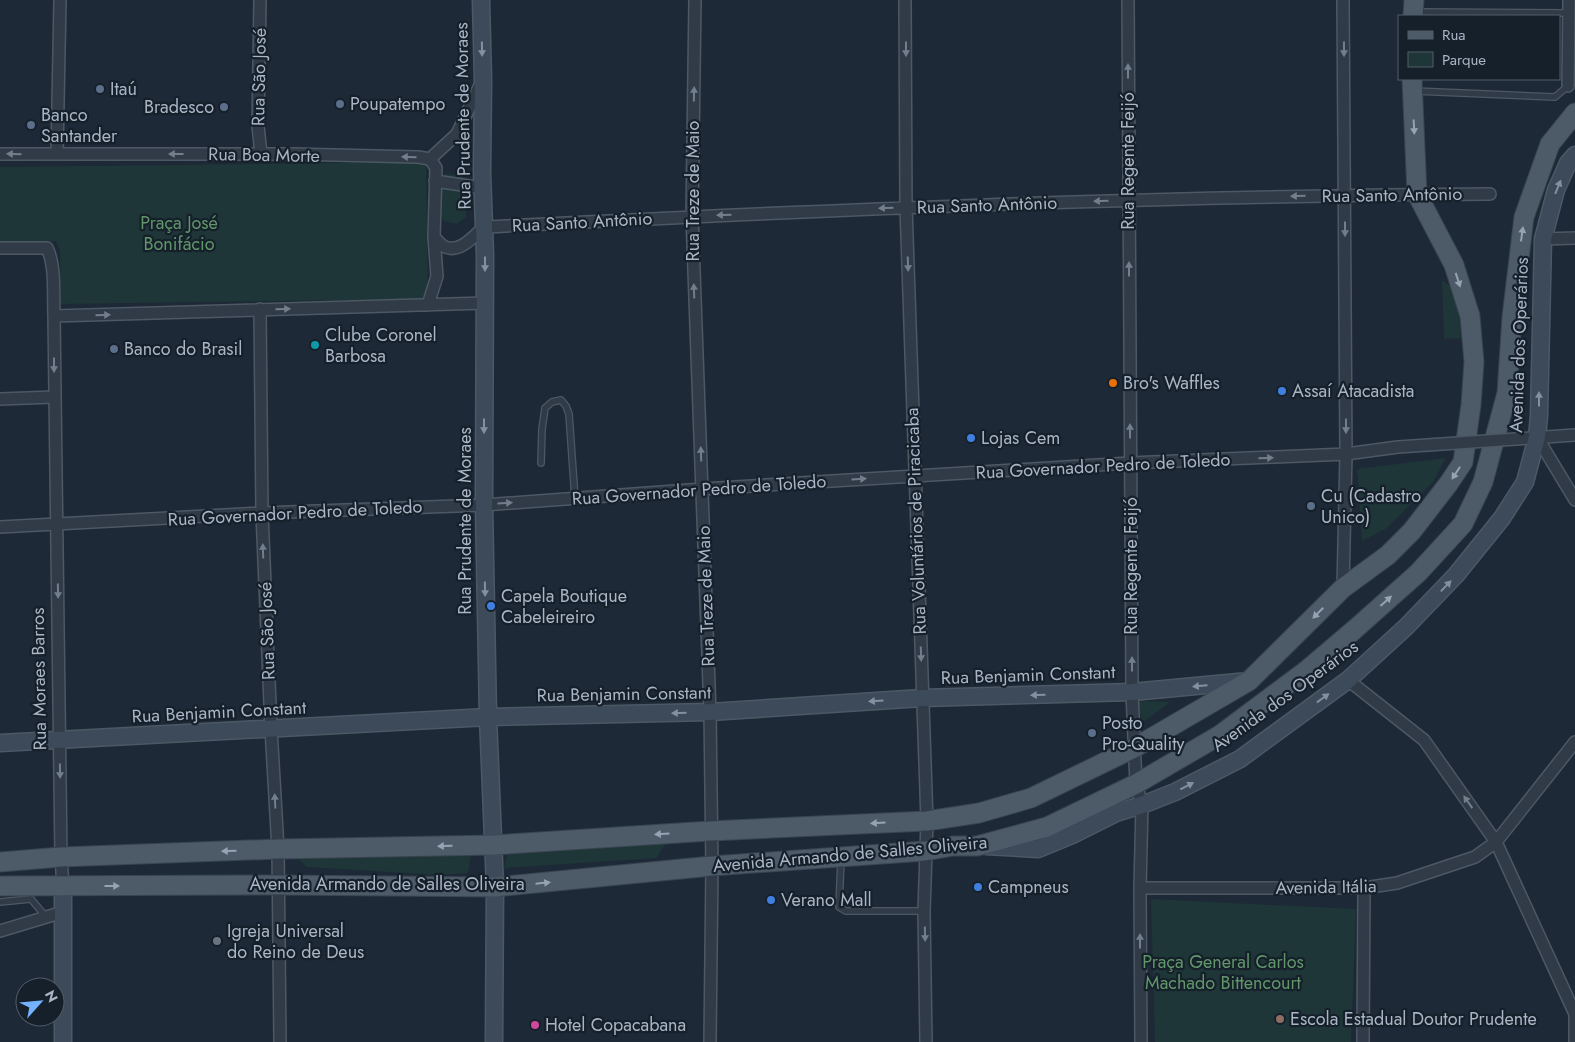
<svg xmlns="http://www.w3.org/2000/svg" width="1575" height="1042" font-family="Jost,sans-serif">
<rect width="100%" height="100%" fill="#1d2936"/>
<path fill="#1e3637" d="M 426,162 L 428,299 L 61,304 L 60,251 L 56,241 L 0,241 L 0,167 Z
M 445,174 L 460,175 L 465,179 L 466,217 L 457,224 L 446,222 L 435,213 L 436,183 Z
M 1442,280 L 1452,287 L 1459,312 L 1461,338 L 1444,339 Z
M 1446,458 L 1433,482 L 1387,528 L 1362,541 L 1357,469 Z
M 1138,701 L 1170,702 L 1142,723 Z
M 665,844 L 657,858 L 504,868 L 508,852 Z
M 471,854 L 468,873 L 441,875 L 307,867 L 297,858 Z
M 1151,899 L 1356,909 L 1351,1042 L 1155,1042 Z"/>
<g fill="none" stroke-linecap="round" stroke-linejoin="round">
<g stroke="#4d5865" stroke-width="8">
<path id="lane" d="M 1417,12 L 1569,13
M 1414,91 L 1555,97 L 1568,86
M 541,463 L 542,429 L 545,408 L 552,402 L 561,400 L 566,406 L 569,414 L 575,499
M 841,860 L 839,907 L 846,911 L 924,911
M 0,902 L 31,899 L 46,917"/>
</g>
<g stroke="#4d5865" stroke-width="14">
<path id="street" d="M 260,0 L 258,126 L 261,154
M 695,0 L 692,216 L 710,712 L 712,866 L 710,1042
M 905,0 L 906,207 L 927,821 L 924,911 L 926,1042
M 1128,0 L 1132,692 L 1136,784 L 1142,805 L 1140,888 L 1141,1042
M 1568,86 L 1569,0
M 0,154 L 292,154 L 418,157 L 430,159 L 457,134 L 481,83
M 57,154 L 60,0
M 435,181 L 482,188
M 434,237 C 437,240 440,244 443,246 C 459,255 474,236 484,227 C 819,210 1154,196 1490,194
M 1543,239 L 1575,238
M 0,248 L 47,248 C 56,266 53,296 54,316 L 61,857 L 63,887
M 428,305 L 437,276 L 434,237 L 436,168 L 430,159
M 260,309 L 262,513 L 271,728 L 278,849 L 280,1042
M 54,316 L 485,303
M 0,399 L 54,397
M 1537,437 L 1575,500
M 1516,439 L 1575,435
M 0,527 L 262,513 L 484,505 L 702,489 L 1130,463 L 1346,454 L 1398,447
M 1343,588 L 1346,454 L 1343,0
M 1348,680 L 1424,740 L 1496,842 L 1575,1014
M 1140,888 L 1364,888 L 1397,883 L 1475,857 L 1496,842 L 1575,742
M 0,931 L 63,912
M 1363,1042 L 1364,888
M 1575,1042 L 1575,1014"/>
</g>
<g stroke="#4d5865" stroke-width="19">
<path id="secondary" d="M 481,0 L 483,80 L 482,172 L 485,255 L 484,505 L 488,717 L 495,887 L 494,1042
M 0,743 L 488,717 L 710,712 L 922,698 L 1132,692 L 1249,681
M 986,846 L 1038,849 L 1072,835 L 1116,813 L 1142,805 L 1175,792 L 1240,759 L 1348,680 L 1406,627 L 1456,575 L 1502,518 L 1525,482 L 1537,437 L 1539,416 L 1543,239 L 1556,190 L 1568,163 L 1575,155
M 63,1042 L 63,887"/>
</g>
<g stroke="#394450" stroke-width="21">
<path id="primary" d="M 1413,16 L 1414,0
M 0,862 L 61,857 L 278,849 L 494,845 L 710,831 L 927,821 L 979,813 L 1031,798 L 1134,748 L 1249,681 L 1343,588 L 1388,555 L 1412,531 L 1449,483 L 1463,462 L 1471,405 L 1474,362 L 1470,316 L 1454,265 L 1417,194 L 1412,79
M 0,886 L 278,885 L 495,887 L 712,866 L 925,851 L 953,846 L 977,846 L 1047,827 L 1136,784 L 1220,735 L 1307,670 L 1354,630 L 1418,573 L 1463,524 L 1483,482 L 1507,393 L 1512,317 L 1524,217 L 1550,144 L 1575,113"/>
</g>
<use href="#lane" stroke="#303b47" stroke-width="5.5"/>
<use href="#street" stroke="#303b47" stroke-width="11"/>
<use href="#secondary" stroke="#3d4a5a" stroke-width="16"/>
<use href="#primary" stroke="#4d5a67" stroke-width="19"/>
<g stroke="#4d5865" stroke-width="14" stroke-linecap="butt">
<path id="street-bridge" d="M 1398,447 L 1516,439"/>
</g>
<use href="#street-bridge" stroke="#303b47" stroke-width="11"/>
</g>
<defs><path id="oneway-solid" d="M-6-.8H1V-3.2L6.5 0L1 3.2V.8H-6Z" transform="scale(1.25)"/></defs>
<g fill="#8390a0">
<use href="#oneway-solid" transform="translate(482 49) rotate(89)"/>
<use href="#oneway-solid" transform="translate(1558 187) rotate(-68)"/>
<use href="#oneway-solid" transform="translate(485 264) rotate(90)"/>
<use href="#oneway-solid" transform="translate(1539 399) rotate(-90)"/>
<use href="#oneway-solid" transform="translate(484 426) rotate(90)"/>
<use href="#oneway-solid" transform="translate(1446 586) rotate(-46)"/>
<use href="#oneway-solid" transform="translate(485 589) rotate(89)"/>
<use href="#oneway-solid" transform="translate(1200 686) rotate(175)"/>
<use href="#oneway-solid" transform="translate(1038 695) rotate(178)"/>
<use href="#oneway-solid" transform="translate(1323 698) rotate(-36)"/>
<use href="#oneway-solid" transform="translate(876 701) rotate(176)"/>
<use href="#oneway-solid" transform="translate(679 713) rotate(179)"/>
<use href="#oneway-solid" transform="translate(1187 786) rotate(-27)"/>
</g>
<g fill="#737e8c">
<use href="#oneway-solid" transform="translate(906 49) rotate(90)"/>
<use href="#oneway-solid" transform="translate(1344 49) rotate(90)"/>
<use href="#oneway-solid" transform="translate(1128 71) rotate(-90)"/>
<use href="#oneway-solid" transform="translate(694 94) rotate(-89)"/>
<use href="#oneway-solid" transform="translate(14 154) rotate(-179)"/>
<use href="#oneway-solid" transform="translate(176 154) rotate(180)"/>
<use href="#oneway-solid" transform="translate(409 157) rotate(-179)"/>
<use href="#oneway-solid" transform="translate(1298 196) rotate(179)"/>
<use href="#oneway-solid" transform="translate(1101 201) rotate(178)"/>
<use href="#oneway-solid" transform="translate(886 208) rotate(178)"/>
<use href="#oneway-solid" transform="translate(724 215) rotate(178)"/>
<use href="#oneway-solid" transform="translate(1345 229) rotate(90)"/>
<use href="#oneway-solid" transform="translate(908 264) rotate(88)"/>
<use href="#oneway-solid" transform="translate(1129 269) rotate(-90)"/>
<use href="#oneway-solid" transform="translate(694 291) rotate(-92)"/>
<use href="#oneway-solid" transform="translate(283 309) rotate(-1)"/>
<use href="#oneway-solid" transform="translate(103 315) rotate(-1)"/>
<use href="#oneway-solid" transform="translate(54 365) rotate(90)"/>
<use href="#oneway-solid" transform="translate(1346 426) rotate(90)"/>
<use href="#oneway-solid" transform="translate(1130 431) rotate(-90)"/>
<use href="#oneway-solid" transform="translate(701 454) rotate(-92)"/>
<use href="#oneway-solid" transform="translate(1266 458) rotate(-2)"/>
<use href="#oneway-solid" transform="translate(859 479) rotate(-4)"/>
<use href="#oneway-solid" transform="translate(505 503) rotate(-3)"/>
<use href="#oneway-solid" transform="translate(263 551) rotate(-92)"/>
<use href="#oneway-solid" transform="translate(58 591) rotate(89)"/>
<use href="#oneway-solid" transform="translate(921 654) rotate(88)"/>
<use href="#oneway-solid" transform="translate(1132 664) rotate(-90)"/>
<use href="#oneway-solid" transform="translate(60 771) rotate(89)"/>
<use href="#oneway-solid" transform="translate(275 801) rotate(-93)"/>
<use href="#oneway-solid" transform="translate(1468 802) rotate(-125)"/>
<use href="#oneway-solid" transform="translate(925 934) rotate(89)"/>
<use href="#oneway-solid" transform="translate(1140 941) rotate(-90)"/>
</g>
<g fill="#97a3b2">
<use href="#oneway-solid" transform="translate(1414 127) rotate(87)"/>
<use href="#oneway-solid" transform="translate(1522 234) rotate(-82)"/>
<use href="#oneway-solid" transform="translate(1458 280) rotate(72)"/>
<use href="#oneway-solid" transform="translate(1456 473) rotate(123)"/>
<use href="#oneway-solid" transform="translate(1386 601) rotate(-42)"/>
<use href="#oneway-solid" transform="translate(1318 613) rotate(135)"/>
<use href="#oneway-solid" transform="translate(878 823) rotate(177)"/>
<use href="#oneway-solid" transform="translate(662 834) rotate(176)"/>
<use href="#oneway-solid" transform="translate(445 846) rotate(179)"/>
<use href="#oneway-solid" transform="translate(229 851) rotate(178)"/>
<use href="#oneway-solid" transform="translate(543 883) rotate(-6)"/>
<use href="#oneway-solid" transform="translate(112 886)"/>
</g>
<g fill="#5c6f8a" stroke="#16202b" stroke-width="2">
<circle cx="100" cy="89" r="5"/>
<circle cx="340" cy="104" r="5"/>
<circle cx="224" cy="107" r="5"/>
<circle cx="31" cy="125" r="5"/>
<circle cx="114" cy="349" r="5"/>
<circle cx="1311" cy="506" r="5"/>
<circle cx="1092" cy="733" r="5"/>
</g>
<circle fill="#0f9aa8" stroke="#16202b" stroke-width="2" cx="315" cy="345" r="5"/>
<circle fill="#e8710a" stroke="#16202b" stroke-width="2" cx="1113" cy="383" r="5"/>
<g fill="#3f7fe0" stroke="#16202b" stroke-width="2">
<circle cx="1282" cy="391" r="5"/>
<circle cx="971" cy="438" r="5"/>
<circle cx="491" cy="606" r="5"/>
<circle cx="978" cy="887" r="5"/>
<circle cx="771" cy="900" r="5"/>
</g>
<circle fill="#6b7280" stroke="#16202b" stroke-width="2" cx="217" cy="941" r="5"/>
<circle fill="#8d6e63" stroke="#16202b" stroke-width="2" cx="1280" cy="1019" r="5"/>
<circle fill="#d1479c" stroke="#16202b" stroke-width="2" cx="535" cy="1025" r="5"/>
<g text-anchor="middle" stroke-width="4.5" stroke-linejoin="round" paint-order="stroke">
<g font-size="18" fill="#a9b5c5" stroke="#16202b">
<text transform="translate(259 77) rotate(-89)" y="6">Rua São José</text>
<text transform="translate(463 116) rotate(-91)" y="6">Rua Prudente de Moraes</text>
<text transform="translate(264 155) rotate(1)" y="6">Rua Boa Morte</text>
<text transform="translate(1128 161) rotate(-90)" y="6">Rua Regente Feijó</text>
<text transform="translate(693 191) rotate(-90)" y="6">Rua Treze de Maio</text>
<text transform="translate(1392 195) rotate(-1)" y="6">Rua Santo Antônio</text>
<text transform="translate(987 205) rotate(-2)" y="6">Rua Santo Antônio</text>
<text transform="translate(582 222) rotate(-3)" y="6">Rua Santo Antônio</text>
<text transform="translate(1519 345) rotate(-88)" y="6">Avenida dos Operários</text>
<text transform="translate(1103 466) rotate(-3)" y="6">Rua Governador Pedro de Toledo</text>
<text transform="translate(699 490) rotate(-4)" y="6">Rua Governador Pedro de Toledo</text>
<text transform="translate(295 513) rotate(-3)" y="6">Rua Governador Pedro de Toledo</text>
<text transform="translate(465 521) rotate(-90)" y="6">Rua Prudente de Moraes</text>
<text transform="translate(916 521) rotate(-92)" y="6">Rua Voluntários de Piracicaba</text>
<text transform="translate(1131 566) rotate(-90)" y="6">Rua Regente Feijó</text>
<text transform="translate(706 596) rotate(-92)" y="6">Rua Treze de Maio</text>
<text transform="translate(267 631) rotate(-92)" y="6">Rua São José</text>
<text transform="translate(1028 675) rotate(-2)" y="6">Rua Benjamin Constant</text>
<text transform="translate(39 679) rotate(-91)" y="6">Rua Moraes Barros</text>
<text transform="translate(624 694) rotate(-1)" y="6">Rua Benjamin Constant</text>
<text transform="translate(1285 696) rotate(-36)" y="6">Avenida dos Operários</text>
<text transform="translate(219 712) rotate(-3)" y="6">Rua Benjamin Constant</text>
<text transform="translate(850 854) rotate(-5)" y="6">Avenida Armando de Salles Oliveira</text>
<text x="387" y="890">Avenida Armando de Salles Oliveira</text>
<text transform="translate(1326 887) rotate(-1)" y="6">Avenida Itália</text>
</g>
<g font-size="18" fill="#a9b5c5" stroke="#16202b" text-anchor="start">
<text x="110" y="95">Itaú</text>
<text x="350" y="110">Poupatempo</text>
<text x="214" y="113" text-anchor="end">Bradesco</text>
<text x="41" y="121">Banco<tspan x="41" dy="21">Santander</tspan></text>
<text x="325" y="341">Clube Coronel<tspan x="325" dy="21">Barbosa</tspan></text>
<text x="124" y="355">Banco do Brasil</text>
<text x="1123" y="389">Bro's Waffles</text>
<text x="1292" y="397">Assaí Atacadista</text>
<text x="981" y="444">Lojas Cem</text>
<text x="1321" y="502">Cu (Cadastro<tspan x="1321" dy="21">Unico)</tspan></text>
<text x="501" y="602">Capela Boutique<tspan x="501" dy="21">Cabeleireiro</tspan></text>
<text x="1102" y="729">Posto<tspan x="1102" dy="21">Pro-Quality</tspan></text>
<text x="988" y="893">Campneus</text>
<text x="781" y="906">Verano Mall</text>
<text x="227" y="937">Igreja Universal<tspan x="227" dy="21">do Reino de Deus</tspan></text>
<text x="1290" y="1025">Escola Estadual Doutor Prudente</text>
<text x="545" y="1031">Hotel Copacabana</text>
</g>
<g font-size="18" fill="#609669" stroke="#16202b">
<text x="179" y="229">Praça José<tspan x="179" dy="21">Bonifácio</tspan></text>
<text x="1223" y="968">Praça General Carlos<tspan x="1223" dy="21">Machado Bittencourt</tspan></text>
</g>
</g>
<rect x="1398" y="15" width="162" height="65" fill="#16202b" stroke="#515c69"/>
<rect x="1408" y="31" width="25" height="8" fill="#4d5a67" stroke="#515c69"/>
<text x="1442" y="40" font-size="15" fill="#a9b5c5">Rua</text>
<rect x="1408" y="52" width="25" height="15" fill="#1e3637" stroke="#515c69"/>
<text x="1442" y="65" font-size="15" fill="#a9b5c5">Parque</text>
<g transform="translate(40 1002) rotate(63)"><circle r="24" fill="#16202b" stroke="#515c69"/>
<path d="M0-4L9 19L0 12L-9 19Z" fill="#74b1ff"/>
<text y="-8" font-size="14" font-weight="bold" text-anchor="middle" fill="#a9b5c5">N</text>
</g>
</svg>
